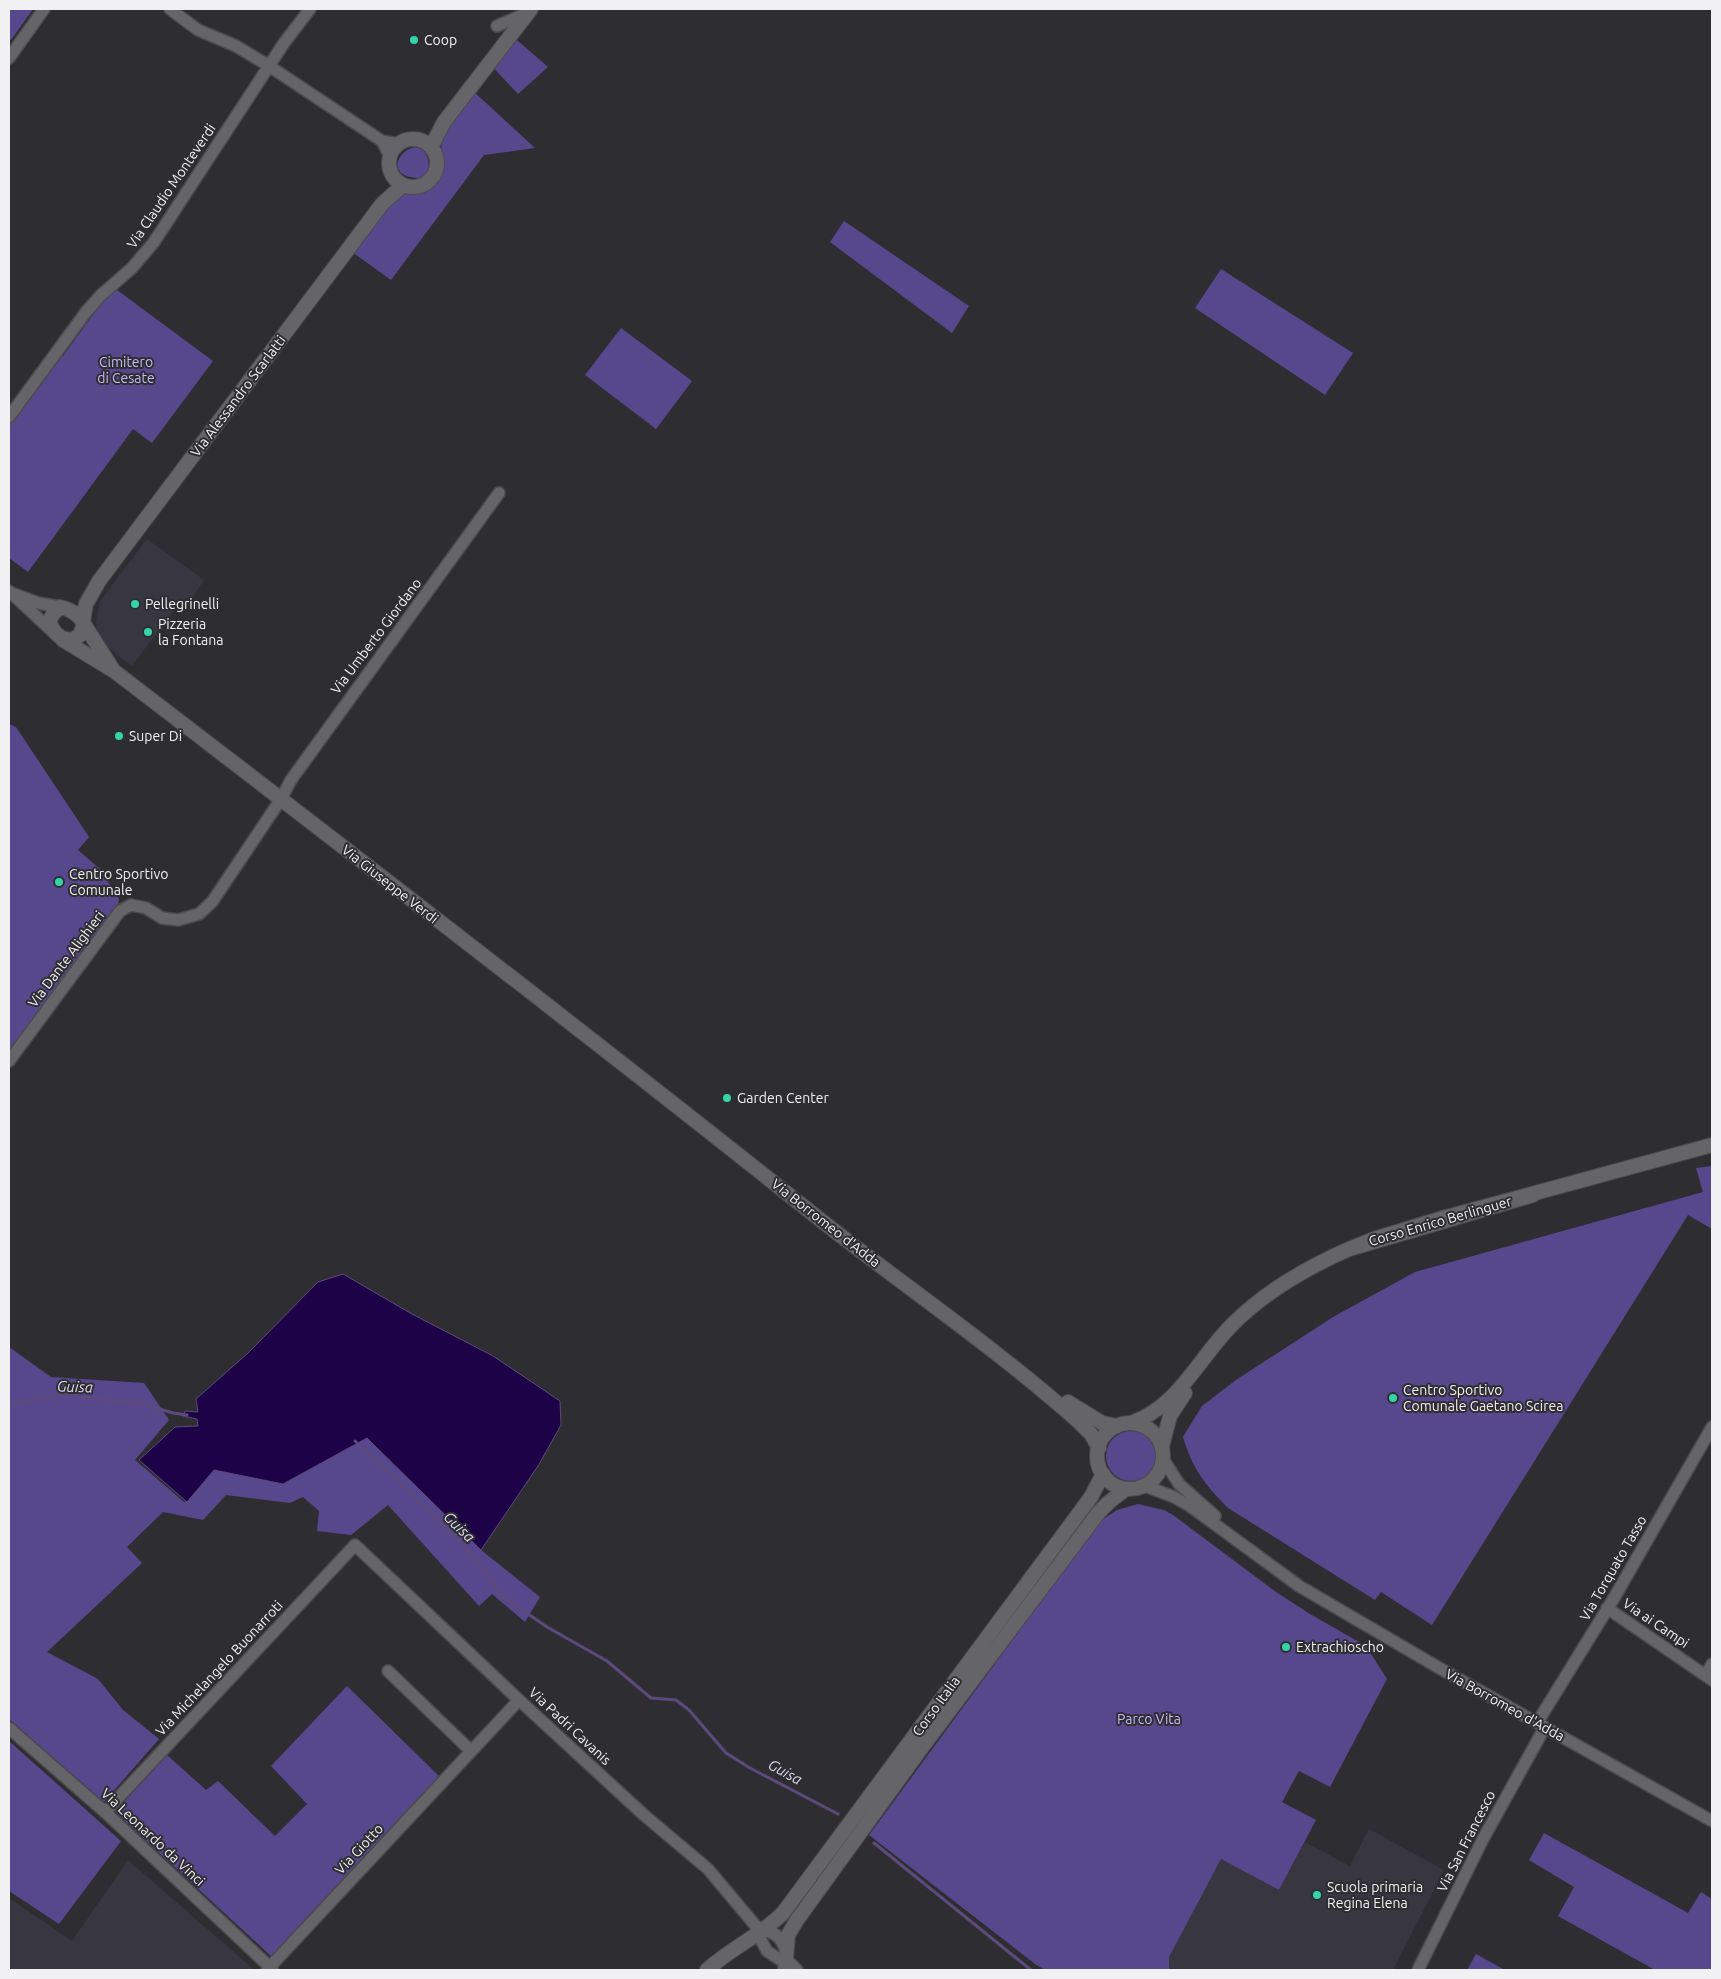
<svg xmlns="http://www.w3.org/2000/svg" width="1721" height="1979" font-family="Ubuntu,sans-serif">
<rect width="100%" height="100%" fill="#2e2e32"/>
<path fill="#383640" d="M 147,539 L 204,580 L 187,606 L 180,602 L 132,666 L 104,645 L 97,634 L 96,621 L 100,601 Z
M 1369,1829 L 1444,1870 L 1393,1970 L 1169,1970 L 1168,1957 L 1221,1859 L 1279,1890 L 1305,1842 L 1350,1866 Z
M 128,1860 L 251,1967 L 255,1970 L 9,1970 L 9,1898 L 72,1941 Z"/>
<path fill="#57488d" d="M 9,9 L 33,9 L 11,40 L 9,38 Z
M 510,34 L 548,67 L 518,94 L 487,61 Z
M 473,91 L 535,148 L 484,155 L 391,280 L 345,247 L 417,178 C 368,175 426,118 429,167 L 441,155 L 442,135 Z
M 844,221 L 969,306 L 952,333 L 830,242 Z
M 1221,269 L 1353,353 L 1325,395 L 1195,308 Z
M 113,287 L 213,361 L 152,443 L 133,429 L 28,572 L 9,558 L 9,422 L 59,353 L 63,356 Z
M 621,328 L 692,381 L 656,429 L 585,375 Z
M 9,724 L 16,727 L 89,837 L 78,850 L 101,870 L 119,899 L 118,907 L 9,1053 Z
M 1712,1166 L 1712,1229 L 1688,1215 L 1432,1625 L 1381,1592 L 1375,1600 L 1228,1508 C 1205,1485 1192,1468 1183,1437 L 1202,1406 L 1236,1380 L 1333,1317 L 1415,1272 L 1703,1192 L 1696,1168 Z
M 9,1347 L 51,1377 L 144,1383 L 169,1420 L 135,1460 L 184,1502 L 187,1501 L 214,1470 L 283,1484 L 367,1438 L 481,1550 L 540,1597 L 525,1622 L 492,1594 L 479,1606 L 388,1505 L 351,1535 L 317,1531 L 319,1511 L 303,1497 L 290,1503 L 226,1495 L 203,1520 L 163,1512 L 127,1547 L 142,1563 L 47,1652 L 98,1679 L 123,1710 L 159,1739 L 104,1802 L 9,1719 Z
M1106 1456a25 25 0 1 1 50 0a25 25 0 1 1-50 0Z
M 1138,1504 L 1164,1510 L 1173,1515 L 1276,1592 L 1310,1614 L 1366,1646 L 1387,1679 L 1330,1787 L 1299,1771 L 1282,1802 L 1316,1820 L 1279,1890 L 1221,1859 L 1169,1957 L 1169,1970 L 1045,1970 L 1035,1964 L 869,1835 L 1100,1521 L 1117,1510 Z
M 347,1686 L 439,1776 L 271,1956 L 115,1812 L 167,1755 L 206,1790 L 218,1781 L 275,1836 L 307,1804 L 271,1766 Z
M 9,1741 L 121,1841 L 59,1924 L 9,1891 Z
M 1544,1833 L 1688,1913 L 1701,1892 L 1712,1899 L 1712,1970 L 1655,1970 L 1558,1916 L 1574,1887 L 1529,1860 Z
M 1476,1954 L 1505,1970 L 1467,1970 Z"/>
<path fill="#1e0248" stroke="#5d4a7c" d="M 343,1274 L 412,1314 L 493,1356 L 560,1401 L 561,1425 L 538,1466 L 481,1550 L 367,1438 L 283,1484 L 214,1470 L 187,1502 L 139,1460 L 175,1427 L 198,1426 L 197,1419 L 183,1416 L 185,1411 L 198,1412 L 196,1399 L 248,1353 L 318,1282 Z"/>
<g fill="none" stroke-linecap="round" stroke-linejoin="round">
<path stroke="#5d4a7c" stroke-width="3" d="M 9,1404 L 65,1395 L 143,1404 L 173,1413 L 187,1415
M 355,1441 L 400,1482 L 476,1559 L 489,1579 L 505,1598 L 547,1627 L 607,1661 L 651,1698 L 676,1700 L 689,1710 L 726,1753 L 750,1768 L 838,1814
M 874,1843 L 1031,1970"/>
<g stroke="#4b4b4e" stroke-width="14">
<path id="minor" d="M 170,9 L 198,30 L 236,46 L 269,66 L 382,141 L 399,144
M 497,26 L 527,13
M 9,58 L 44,9
M 382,141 L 390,156
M 9,417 L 86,312 L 101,295 L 132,268 L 154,242 L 284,43 L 310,9
M 9,591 L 53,632
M 14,594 L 38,603 L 60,607
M 9,1061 L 120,911 L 131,905 L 146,908 L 162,918 L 178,920 L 199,914 L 212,902 L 281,799 L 291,780 L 499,493
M 1163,1459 L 1179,1484 L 1215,1516
M 1145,1486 L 1174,1497 L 1190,1506 L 1299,1586 L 1441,1669 L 1712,1821
M 1607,1608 L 1712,1680
M 388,1671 L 471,1751
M 1706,1675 L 1712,1664
M 1537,1723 L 1614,1598 L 1712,1427
M 9,1728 L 105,1812 L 273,1970
M 105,1812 L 355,1545 L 519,1700 L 644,1815 L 708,1869 L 755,1925 L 762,1931
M 762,1931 L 760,1938 L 767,1951 L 779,1959 L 787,1960 L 797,1970
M 762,1931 C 775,1930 782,1939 786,1951
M 267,1970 L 519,1700
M 1418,1970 L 1483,1839 L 1545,1727"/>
</g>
<g stroke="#4b4b4e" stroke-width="16">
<path id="tertiary" d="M389 163a24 24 0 1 1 48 0a24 24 0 1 1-48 0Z
M 431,147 L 444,122 L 531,9
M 60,607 C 70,609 80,615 84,624 L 80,635 L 72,640 C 59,639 55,634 49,622 L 53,614 Z
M 83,621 L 86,604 L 99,581 L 382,204 L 403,185
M 84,624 L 112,668
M 63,640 L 114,671 C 348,850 582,1030 813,1214 C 901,1284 995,1347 1079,1422 L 1091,1434 L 1099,1448
M 1533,1195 L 1349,1249 L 1374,1239 L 1443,1218 L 1712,1145
M 1068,1402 L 1102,1423 L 1117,1426
M 1131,1423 C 1177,1408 1199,1358 1231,1326 C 1264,1292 1306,1268 1349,1249
M1097 1456a33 33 0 1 1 66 0a33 33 0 1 1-66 0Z
M 1162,1446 L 1170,1416 L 1185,1393
M 707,1970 C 731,1948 760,1936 783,1913 L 1091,1497 L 1103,1474
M 785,1970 L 788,1935 L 797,1920 L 923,1746 L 1099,1512 L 1109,1502 L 1126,1489"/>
</g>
<use href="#minor" stroke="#656469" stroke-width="11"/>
<use href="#tertiary" stroke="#656469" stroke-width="14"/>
</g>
<g fill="#34d4a8" stroke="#2e2e32" stroke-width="2">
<circle cx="414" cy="40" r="5"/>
<circle cx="135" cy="604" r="5"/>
<circle cx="148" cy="632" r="5"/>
<circle cx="119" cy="736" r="5"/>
<circle cx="59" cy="882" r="5"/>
<circle cx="727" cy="1098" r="5"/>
<circle cx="1393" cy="1398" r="5"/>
<circle cx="1286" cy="1647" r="5"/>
<circle cx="1317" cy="1895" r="5"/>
</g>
<g text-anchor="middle" stroke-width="4" stroke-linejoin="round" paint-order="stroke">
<g font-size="14" fill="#f1f1f4" stroke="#2e2e32" text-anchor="start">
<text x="424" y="45">Coop</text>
<text x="145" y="609">Pellegrinelli</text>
<text x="158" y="629">Pizzeria<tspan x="158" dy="16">la Fontana</tspan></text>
<text x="129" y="741">Super Di</text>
<text x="69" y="879">Centro Sportivo<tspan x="69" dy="16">Comunale</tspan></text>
<text x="737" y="1103">Garden Center</text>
<text x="1403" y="1395">Centro Sportivo<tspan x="1403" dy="16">Comunale Gaetano Scirea</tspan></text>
<text x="1296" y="1652">Extrachioscho</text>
<text x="1327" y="1892">Scuola primaria<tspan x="1327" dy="16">Regina Elena</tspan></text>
</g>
<g font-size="14" fill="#f1f1f4" stroke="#2e2e32">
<text transform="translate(171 186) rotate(-56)" y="5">Via Claudio Monteverdi</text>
<text transform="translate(238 396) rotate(-53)" y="5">Via Alessandro Scarlatti</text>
<text transform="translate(376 636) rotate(-53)" y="5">Via Umberto Giordano</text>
<text transform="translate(390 884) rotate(38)" y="5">Via Giuseppe Verdi</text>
<text transform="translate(66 959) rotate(-53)" y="5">Via Dante Alighieri</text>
<text transform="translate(1440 1221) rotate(-16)" y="5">Corso Enrico Berlinguer</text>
<text transform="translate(826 1223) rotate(38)" y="5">Via Borromeo d'Adda</text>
<text transform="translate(1613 1568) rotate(-60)" y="5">Via Torquato Tasso</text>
<text transform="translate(1656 1623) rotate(34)" y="5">Via ai Campi</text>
<text transform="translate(219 1668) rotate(-47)" y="5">Via Michelangelo Buonarroti</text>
<text transform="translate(1505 1705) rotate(29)" y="5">Via Borromeo d'Adda</text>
<text transform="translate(936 1706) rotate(-54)" y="5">Corso Italia</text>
<text transform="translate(570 1726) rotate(43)" y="5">Via Padri Cavanis</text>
<text transform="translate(153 1837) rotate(43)" y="5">Via Leonardo da Vinci</text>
<text transform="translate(1466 1841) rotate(-63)" y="5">Via San Francesco</text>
<text transform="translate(359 1849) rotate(-47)" y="5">Via Giotto</text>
</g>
<g font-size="14" fill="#c4baf9" stroke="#2e2e32">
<text x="126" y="367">Cimitero<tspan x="126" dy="16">di Cesate</tspan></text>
<text x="1149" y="1724">Parco Vita</text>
</g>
<g font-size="15" font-style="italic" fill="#dddaef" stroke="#2e2e32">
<text transform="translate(75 1387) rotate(2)" y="5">Guisa</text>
<text transform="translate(459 1527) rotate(44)" y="5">Guisa</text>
<text transform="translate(785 1772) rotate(29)" y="5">Guisa</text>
</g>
</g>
<rect width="1721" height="1979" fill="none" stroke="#f1f1f4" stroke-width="20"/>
</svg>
